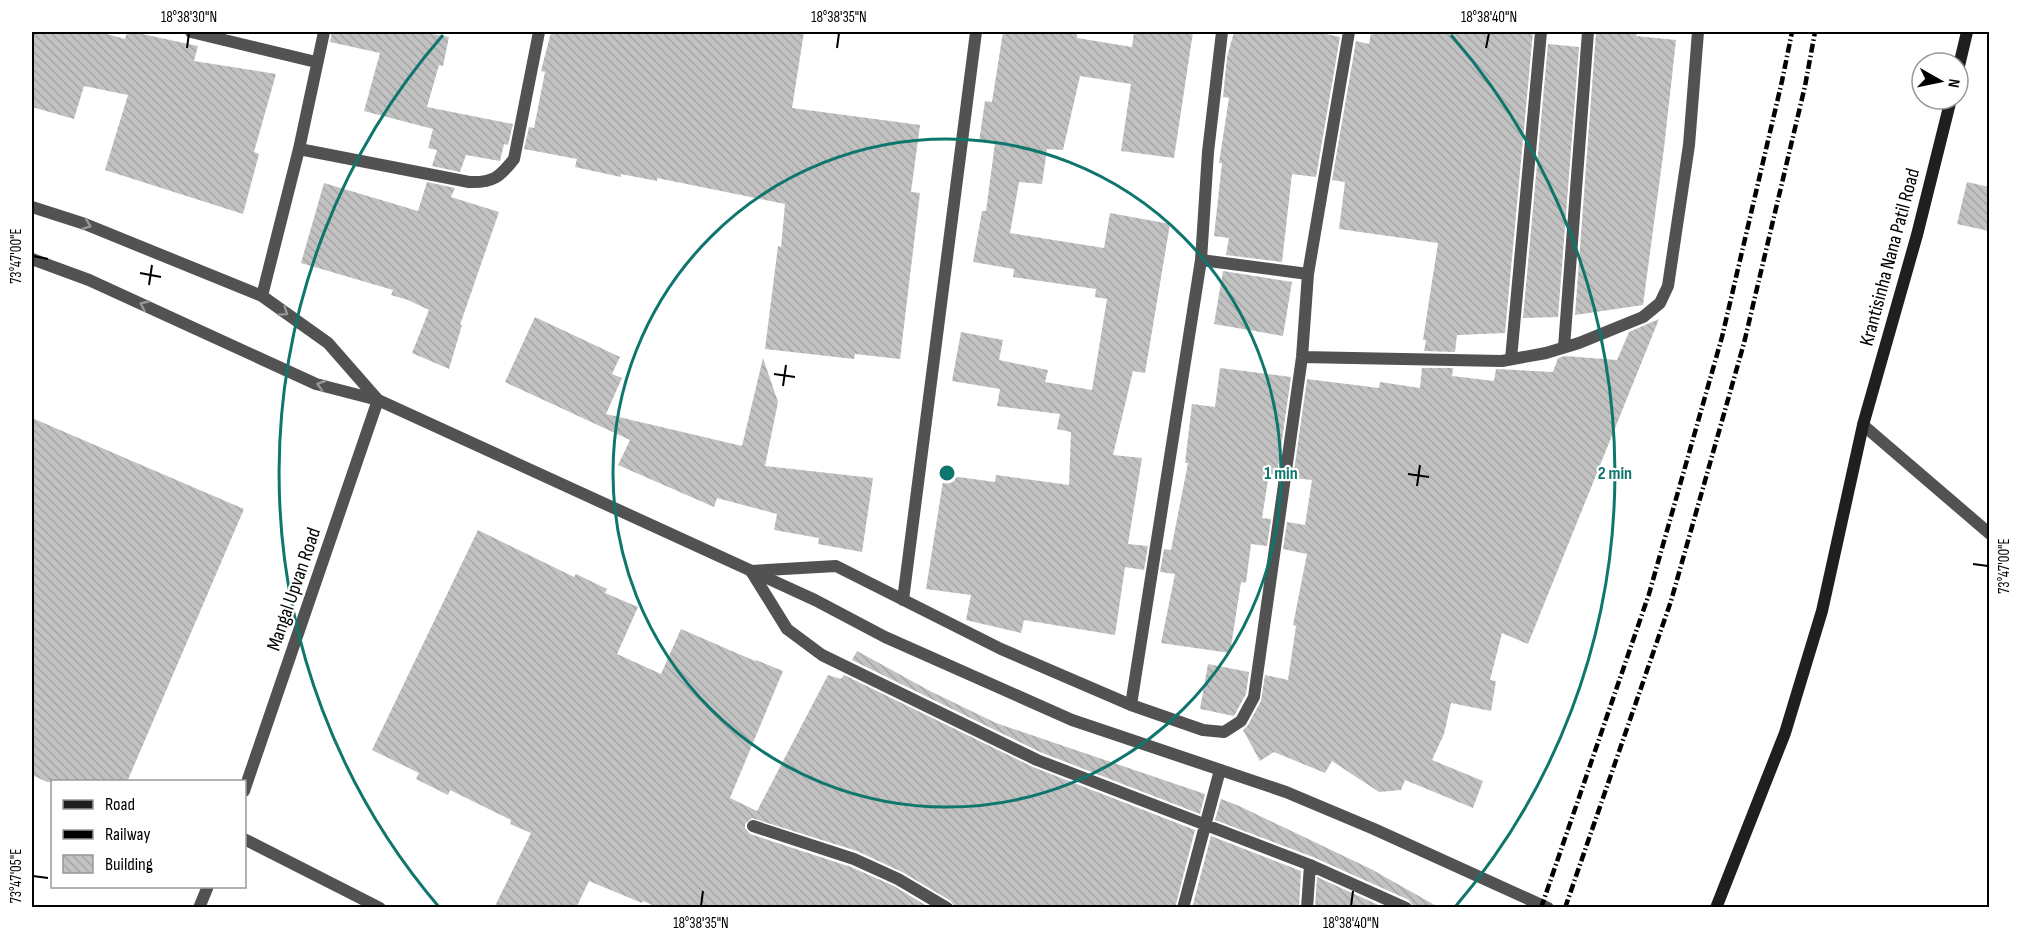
<svg xmlns="http://www.w3.org/2000/svg" width="2021" height="939" font-family="'Sofia Sans Condensed',sans-serif">
<defs>
<pattern id="building-back-hatch" width="6" height="6" patternUnits="userSpaceOnUse" patternTransform="scale(1.5)"><rect width="6" height="6" fill="#c2c2c2"/><path d="M-1 5l2 2M0 0l6 6M5-1l2 2" fill="none" stroke="#a5a5a5"/></pattern>
</defs>
<rect width="100%" height="100%" fill="#fff"/>
<path fill="url(#building-back-hatch)" d="M 32,32 L 100,32 L 125,39 L 127,32 L 133,32 L 198,46 L 194,61 L 276,74 L 254,152 L 259,154 L 243,214 L 105,170 L 128,95 L 84,86 L 74,119 L 32,107 Z
M 332,32 L 422,32 L 449,37 L 443,66 L 439,65 L 427,107 L 513,124 L 508,145 L 504,144 L 500,161 L 466,155 L 460,172 L 432,166 L 437,150 L 428,148 L 433,129 L 364,111 L 380,53 L 330,42 Z
M 551,32 L 804,32 L 792,108 L 920,125 L 911,192 L 920,193 L 900,359 L 855,354 L 854,359 L 765,349 L 778,246 L 781,247 L 785,204 L 657,178 L 657,181 L 621,174 L 621,177 L 575,167 L 577,159 L 524,149 L 529,127 L 534,128 L 545,72 L 541,71 Z
M 1003,32 L 1065,32 L 1077,33 L 1077,38 L 1132,47 L 1134,32 L 1193,32 L 1174,158 L 1121,151 L 1131,84 L 1080,76 L 1063,150 L 1047,149 L 1042,184 L 1019,182 L 1010,233 L 1104,248 L 1110,213 L 1170,224 L 1145,373 L 1133,371 L 1113,455 L 1142,458 L 1128,544 L 1148,546 L 1144,570 L 1125,567 L 1115,635 L 1024,620 L 1021,633 L 966,620 L 971,595 L 926,589 L 944,475 L 995,482 L 996,475 L 1069,485 L 1071,432 L 1057,429 L 1060,414 L 997,406 L 1000,389 L 952,381 L 961,332 L 1003,340 L 999,360 L 1048,370 L 1045,382 L 1092,390 L 1107,299 L 1095,297 L 1096,289 L 1013,277 L 1014,269 L 973,262 L 982,211 L 986,211 L 995,143 L 979,142 L 985,101 L 992,102 Z
M 1234,32 L 1317,32 L 1340,37 L 1316,177 L 1292,174 L 1282,262 L 1226,255 L 1229,238 L 1214,236 L 1222,163 L 1219,163 L 1229,98 L 1223,97 L 1227,57 Z
M 1371,32 L 1533,32 L 1505,333 L 1457,335 L 1455,352 L 1424,351 L 1426,340 L 1423,340 L 1438,243 L 1339,229 L 1345,182 L 1332,180 L 1356,41 L 1369,44 Z
M 1596,32 L 1637,32 L 1636,36 L 1676,40 L 1664,148 L 1643,305 L 1575,315 Z
M 1548,44 L 1579,47 L 1558,317 L 1523,318 Z
M 427,182 L 455,188 L 451,197 L 499,212 L 460,325 L 462,325 L 449,369 L 412,353 L 429,310 L 408,300 L 391,295 L 393,290 L 301,263 L 324,183 L 418,211 Z
M 1967,182 L 1989,187 L 1989,231 L 1957,224 Z
M 1223,271 L 1292,282 L 1283,336 L 1214,324 Z
M 535,317 L 620,357 L 612,374 L 622,378 L 606,414 L 742,446 L 763,358 L 778,402 L 765,466 L 873,478 L 862,552 L 818,544 L 819,538 L 774,530 L 777,514 L 717,498 L 714,507 L 618,465 L 630,440 L 505,382 Z
M 1659,319 L 1528,644 L 1502,633 L 1490,680 L 1496,681 L 1491,711 L 1451,703 L 1444,734 L 1432,760 L 1483,781 L 1473,808 L 1405,780 L 1401,790 L 1379,792 L 1332,761 L 1325,773 L 1274,752 L 1260,761 L 1243,730 L 1248,725 L 1261,701 L 1265,675 L 1288,680 L 1296,626 L 1293,625 L 1307,554 L 1283,549 L 1287,522 L 1305,525 L 1312,480 L 1293,478 L 1307,379 L 1379,388 L 1380,382 L 1420,388 L 1422,368 L 1453,368 L 1452,376 L 1494,381 L 1496,369 L 1553,372 L 1558,358 L 1565,356 L 1617,360 L 1629,332 Z
M 1220,368 L 1291,377 L 1277,475 L 1269,474 L 1262,518 L 1271,519 L 1267,546 L 1251,544 L 1246,583 L 1241,582 L 1230,653 L 1161,643 L 1175,574 L 1160,572 L 1164,549 L 1171,550 L 1188,463 L 1185,463 L 1192,404 L 1215,407 Z
M 32,418 L 244,509 L 127,782 L 47,782 L 32,775 Z
M 478,530 L 574,577 L 576,574 L 607,589 L 605,593 L 638,607 L 617,654 L 661,674 L 681,629 L 755,661 L 756,660 L 783,671 L 730,798 L 757,811 L 828,675 L 841,679 L 844,675 L 1033,767 L 1195,830 L 1175,908 L 955,908 L 951,901 L 902,872 L 857,851 L 752,818 L 745,824 L 745,828 L 750,834 L 851,867 L 894,886 L 930,908 L 659,908 L 643,901 L 642,903 L 589,881 L 576,908 L 494,908 L 531,833 L 510,824 L 511,820 L 450,790 L 448,795 L 416,779 L 419,773 L 372,750 Z
M 857,651 L 930,691 L 996,723 L 1205,794 L 1200,814 L 1040,752 L 852,660 Z
M 1208,664 L 1249,672 L 1246,694 L 1234,716 L 1200,709 Z
M 1221,799 L 1237,805 L 1371,869 L 1440,908 L 1414,908 L 1409,900 L 1313,857 L 1215,820 Z
M 1211,836 L 1301,871 L 1299,908 L 1192,908 Z
M 1317,877 L 1385,908 L 1315,908 Z"/>
<g fill="none" stroke-linecap="round" stroke-linejoin="round">
<path stroke="#525252" stroke-width="12" d="M 191,32 L 316,62
M 1349,32 L 1308,274 L 1302,357 L 1254,697 L 1241,721 L 1224,732 L 1203,730 L 1131,705 L 1001,649 L 836,566 L 751,571 L 787,629 L 822,655 L 1037,760 L 1310,865 L 1406,908
M 299,149 L 469,182 C 493,183 500,177 514,159 L 539,32
M 1201,260 L 1308,274
M 262,296 L 299,149 L 324,32
M 1564,347 L 1588,32
M 1302,357 L 1502,361 L 1546,353 L 1579,343 L 1643,317 L 1660,303 L 1668,286 L 1689,145 L 1698,32
M 1511,359 L 1541,32
M 1863,425 L 1990,534
M 903,600 L 976,32
M 1131,705 L 1201,260 L 1208,152 L 1222,32
M 244,791 L 378,400
M 753,826 L 854,859 L 898,879 L 947,908
M 244,839 L 380,908
M 199,908 L 208,886
M 1183,908 L 1220,770
M 1307,908 L 1310,865"/>
<path stroke="#525252" stroke-width="12" d="M 32,207 L 85,224 L 262,296 L 328,343 L 378,400
M 32,259 L 89,280 L 316,384 L 378,400 L 815,600 L 885,637 L 1072,720 L 1286,792 L 1374,829 L 1548,908"/>
<path stroke="#1f1f1f" stroke-width="12" d="M 1958,70 L 1967,32
M 1716,908 L 1785,733 L 1822,611 L 1863,425 L 1917,235 L 1951,99"/>
<path stroke="#000" stroke-width="4.5" stroke-dasharray="9 3 1.5 3" stroke-linecap="butt" d="M 1541,908 L 1649,594 L 1722,337 L 1782,81 L 1792,32
M 1565,908 L 1671,601 L 1744,343 L 1805,86 L 1815,32"/>
</g>
<defs><path id="oneway-chevron" d="M-2-3.5L2.5 0L-2 3.5" fill="none" stroke-width="1.6" stroke-linecap="round" stroke-linejoin="round" transform="scale(1.5)"/></defs>
<g stroke="#979797">
<use href="#oneway-chevron" transform="translate(87 225) rotate(21)"/>
<use href="#oneway-chevron" transform="translate(144 305) rotate(-156)"/>
<use href="#oneway-chevron" transform="translate(284 312) rotate(35)"/>
<use href="#oneway-chevron" transform="translate(321 385) rotate(-163)"/>
</g>
<path fill="none" stroke="#000" stroke-width="2" d="M 187,48 L 189,33M 837,48 L 839,33M 1486,48 L 1489,33M 33,256 L 48,259M 140,273 L 161,277M 149,285 L 152,265M 774,374 L 795,377M 783,386 L 786,365M 1408,474 L 1429,477M 1417,486 L 1420,465M 1973,564 L 1988,566M 33,876 L 48,878M 701,906 L 703,891M 1351,906 L 1353,891"/>
<g fill="none" stroke="#0f766e" stroke-width="3">
<circle cx="947" cy="473" r="334"/>
<path d="M439 907A668 668 0 0 1 443 35M1451 35A668 668 0 0 1 1455 907"/>
</g>
<g text-anchor="middle" stroke-width="4.5" stroke-linejoin="round" paint-order="stroke">
<g font-size="20" fill="#000" stroke="#fff">
<text transform="translate(1889 257) rotate(-75)" y="7">Krantisinha Nana Patil Road</text>
<text transform="translate(293 589) rotate(-71)" y="7">Mangal Upvan Road</text>
</g>
</g>
<circle cx="947" cy="473" r="9" fill="#0f766e" stroke="#fff" stroke-width="3"/>
<g font-size="18" text-anchor="middle" font-weight="bold" fill="#0f766e" stroke="#fff" stroke-width="4.5" stroke-linejoin="round" paint-order="stroke">
<text x="1281" y="479">1 min</text>
<text x="1615" y="479">2 min</text>
</g>
<rect width="2021" height="939" fill="none" stroke="#ffffff" stroke-width="66"/>
<rect x="51" y="780" width="195" height="108" fill="#ffffff" stroke="#999999" stroke-width="1.5"/>
<rect x="63" y="800" width="30" height="9" fill="#1f1f1f" stroke="#999999" stroke-width="1.5"/>
<text x="105" y="810" font-size="18" fill="#000000">Road</text>
<rect x="63" y="830" width="30" height="9" fill="#000000" stroke="#999999" stroke-width="1.5"/>
<text x="105" y="840" font-size="18" fill="#000000">Railway</text>
<rect x="63" y="855" width="30" height="18" fill="url(#building-back-hatch)" stroke="#999999" stroke-width="1.5"/>
<text x="105" y="870" font-size="18" fill="#000000">Building</text>
<g transform="translate(1940 81) rotate(99)"><circle r="28" fill="#ffffff" stroke="#999999" stroke-width="1.5"/>
<path d="M0-4.5L10 22L0 15L-10 22Z" fill="#000000"/>
<text y="-9" font-size="16" font-weight="bold" text-anchor="middle" fill="#000000">N</text>
</g>
<rect x="33" y="33" width="1955" height="873" fill="none" stroke="#000" stroke-width="2"/>
<g font-size="15" text-anchor="middle" fill="#000">
<text x="189" y="22">18°38'30"N</text>
<text x="839" y="22">18°38'35"N</text>
<text x="1489" y="22">18°38'40"N</text>
<text transform="translate(16 256) rotate(-90)" y="5">73°47'00"E</text>
<text transform="translate(2004 566) rotate(-90)" y="5">73°47'00"E</text>
<text transform="translate(16 876) rotate(-90)" y="5">73°47'05"E</text>
<text x="701" y="928">18°38'35"N</text>
<text x="1351" y="928">18°38'40"N</text>
</g>
</svg>
